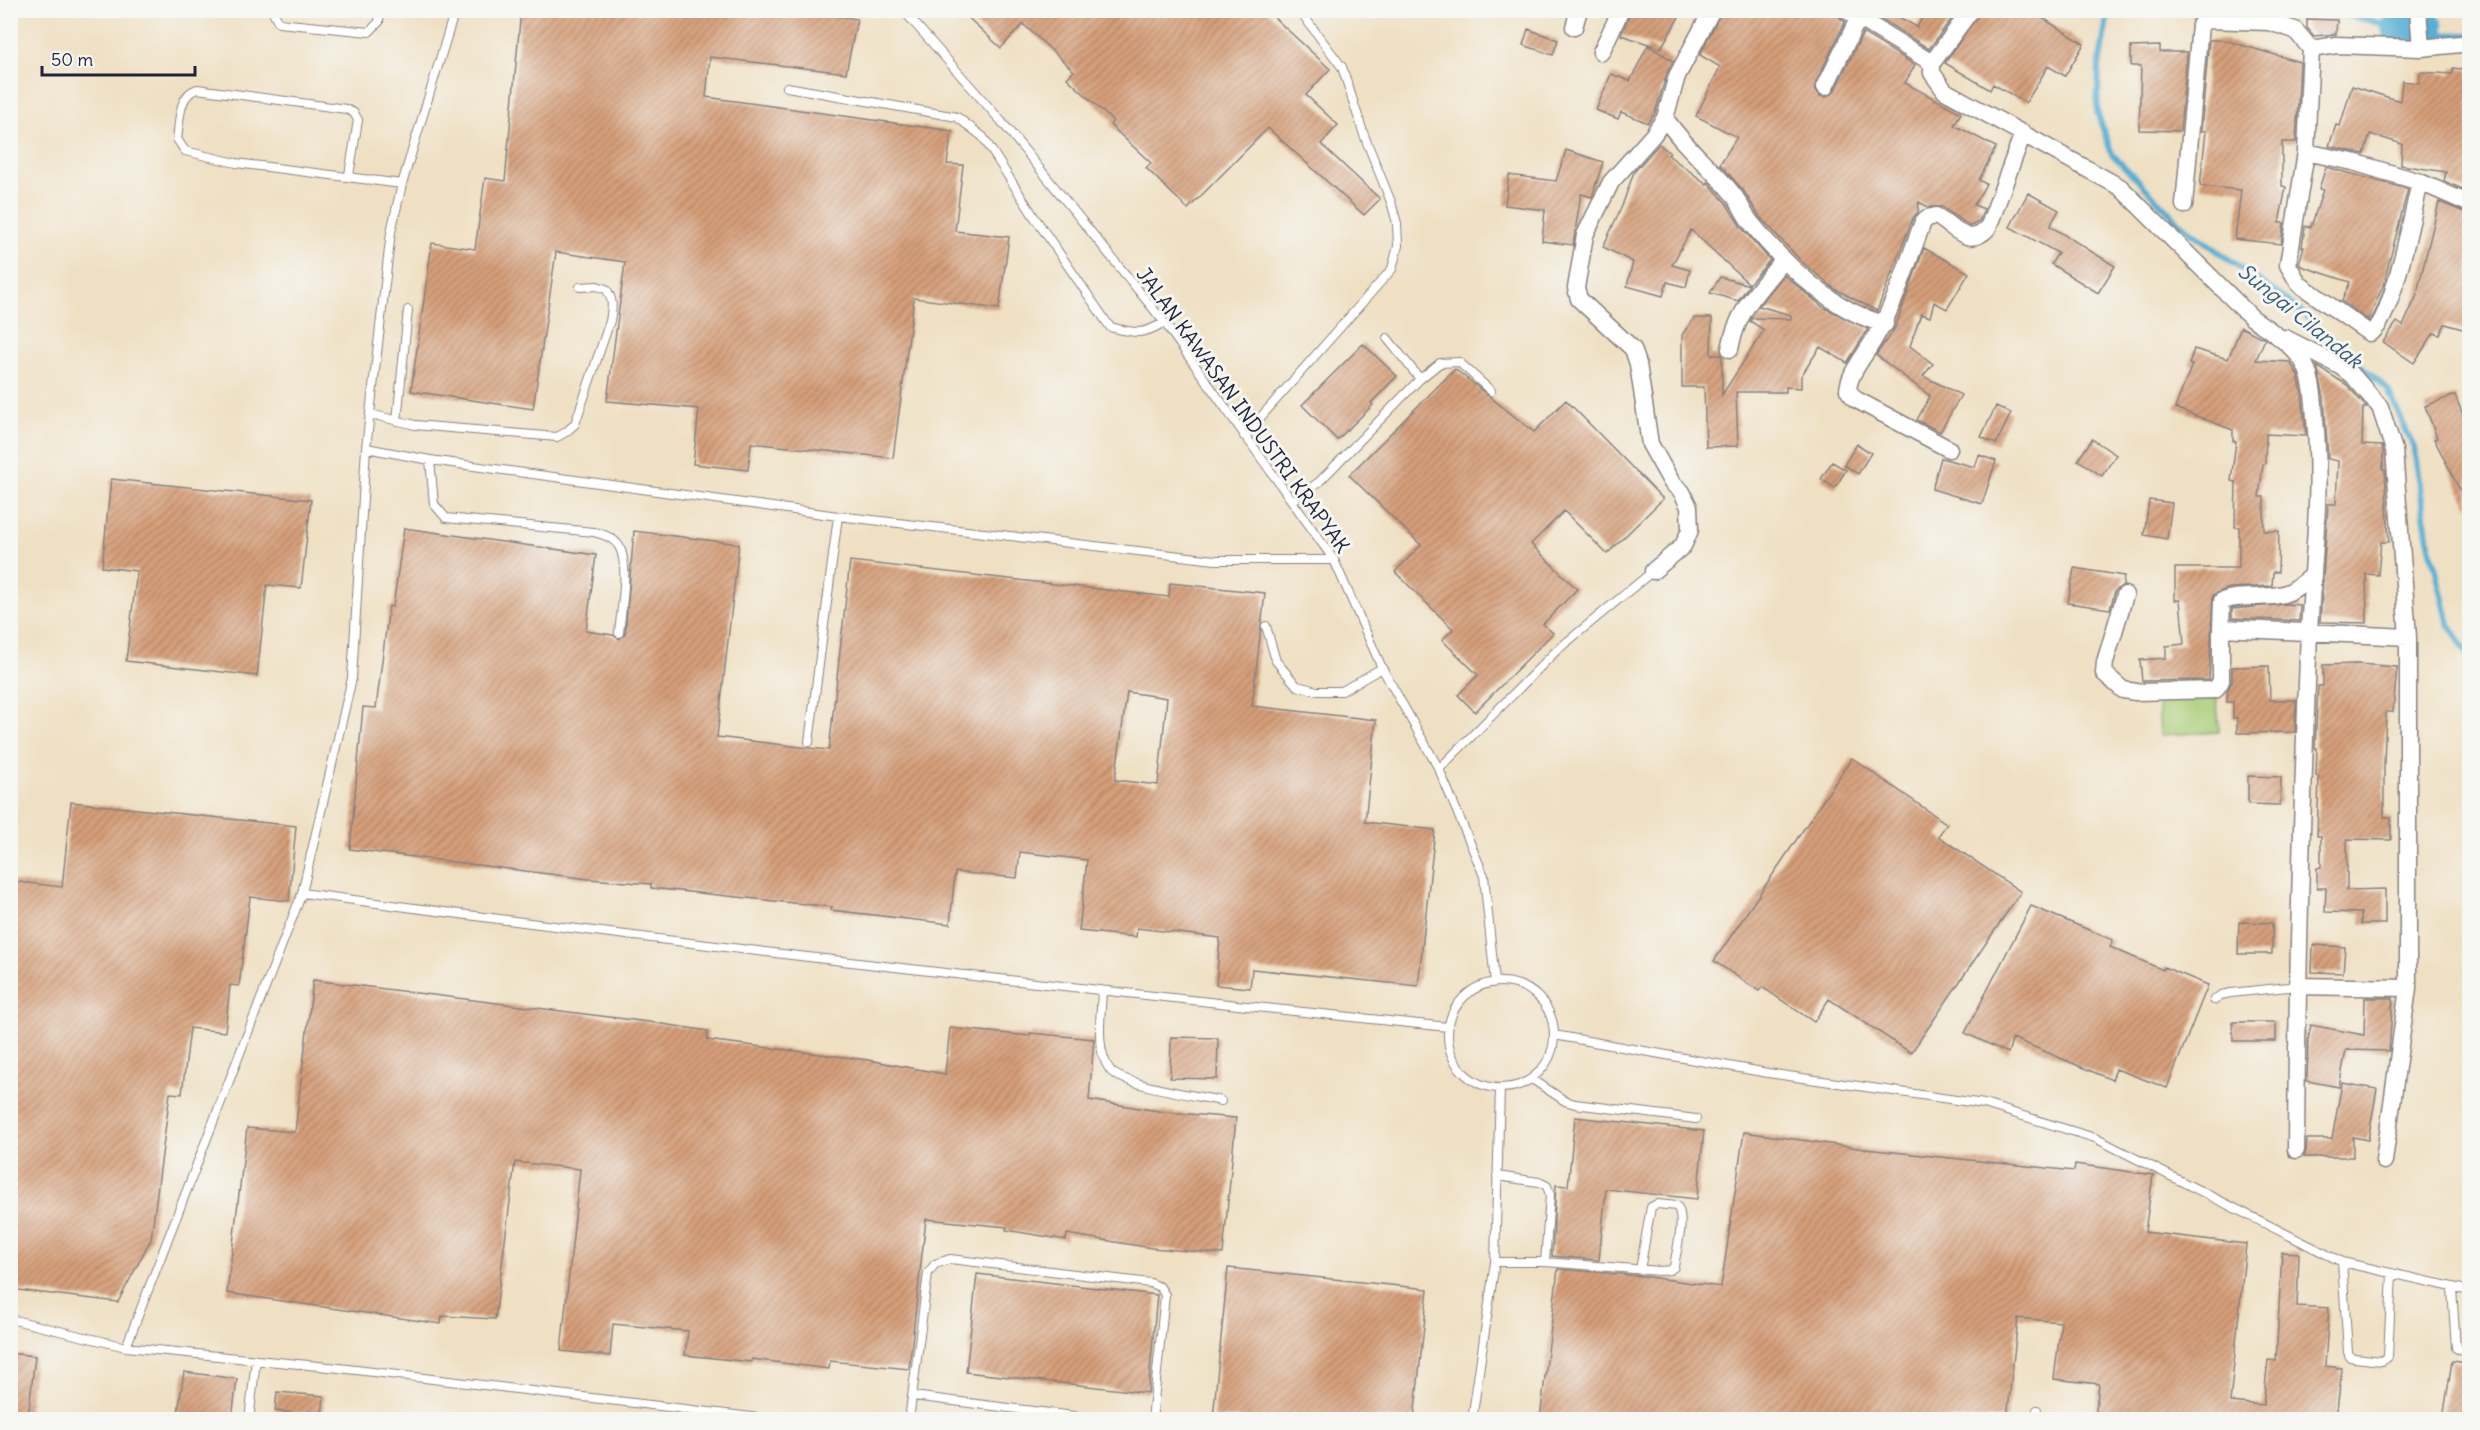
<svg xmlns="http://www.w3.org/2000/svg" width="2480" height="1430" font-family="Delius,sans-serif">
<defs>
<pattern id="building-hatch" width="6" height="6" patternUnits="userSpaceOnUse" patternTransform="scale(1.5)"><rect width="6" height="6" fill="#d69f79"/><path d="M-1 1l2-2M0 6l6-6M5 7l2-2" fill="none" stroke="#ad8164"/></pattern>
</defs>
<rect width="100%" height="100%" fill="#f6f6f2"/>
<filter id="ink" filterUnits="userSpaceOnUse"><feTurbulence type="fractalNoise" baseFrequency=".0167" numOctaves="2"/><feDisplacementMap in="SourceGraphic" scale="12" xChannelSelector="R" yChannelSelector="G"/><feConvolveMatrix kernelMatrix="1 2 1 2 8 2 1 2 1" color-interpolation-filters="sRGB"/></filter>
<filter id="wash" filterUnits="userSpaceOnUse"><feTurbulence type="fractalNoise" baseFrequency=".008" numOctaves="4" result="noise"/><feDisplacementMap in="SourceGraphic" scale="24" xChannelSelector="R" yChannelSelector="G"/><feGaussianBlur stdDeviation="1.35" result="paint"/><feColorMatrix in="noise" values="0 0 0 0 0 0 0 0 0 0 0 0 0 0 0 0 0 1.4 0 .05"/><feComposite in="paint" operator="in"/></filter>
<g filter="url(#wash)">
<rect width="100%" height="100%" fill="#efe0c3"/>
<path fill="#a9cd77" stroke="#667859" stroke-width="1.5" d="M 2217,698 L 2219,732 L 2160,735 L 2158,701 Z"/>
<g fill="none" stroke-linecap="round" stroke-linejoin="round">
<path stroke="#57afd4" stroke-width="6" d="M 2112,10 L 2108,13 L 2099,66 L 2097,112 L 2112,154 L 2182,225 L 2300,311 L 2388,390 L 2414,448 L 2427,534 L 2449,624 L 2470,658
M 2321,10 L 2431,34 L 2470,35"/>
<path stroke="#57afd4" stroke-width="38" d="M 2400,27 L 2425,29"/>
</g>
<g id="blocks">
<path fill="url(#building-hatch)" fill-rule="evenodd" d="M 521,10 L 800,10 L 857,19 L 846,73 L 710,57 L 706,97 L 952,131 L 947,164 L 963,165 L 955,231 L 1009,237 L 999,309 L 914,298 L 893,458 L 751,443 L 748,470 L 693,464 L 699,409 L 607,401 L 625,262 L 556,252 L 533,409 L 411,391 L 432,243 L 475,249 L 485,178 L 505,181 Z
M 960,10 L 1266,10 L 1330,69 L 1306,95 L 1338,125 L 1321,144 L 1380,199 L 1364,215 L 1268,128 L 1188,209 L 1146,168 L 1151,163 L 1110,125 L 1113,121 L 1067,78 L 1074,71 L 1023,24 L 1001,48 Z
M 1631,10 L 1683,10 L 1661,48 L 1621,35 Z
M 1722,10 L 1836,10 L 1837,15 L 1845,22 L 1816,82 L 1815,88 L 1820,96 L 1826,97 L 1834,92 L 1863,33 L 1915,65 L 1905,83 L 1961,113 L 1954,125 L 1996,147 L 1979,180 L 1986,184 L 1974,205 L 1984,209 L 1979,222 L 1970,226 L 1942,207 L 1928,207 L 1919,202 L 1918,212 L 1913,218 L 1877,311 L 1835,289 L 1802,262 L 1760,217 L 1743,190 L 1720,164 L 1737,137 L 1696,116 L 1720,67 L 1700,55 Z
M 1867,10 L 1886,10 L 1917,27 L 1927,10 L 1958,10 L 1929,49 Z
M 1981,10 L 2030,10 L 2084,44 L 2065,76 L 2048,66 L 2026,103 L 1993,84 L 1990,90 L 1945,63 Z
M 2307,19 L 2337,20 L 2336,34 L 2314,36 L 2307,28 Z
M 1528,29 L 1558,40 L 1553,55 L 1523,45 Z
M 2209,40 L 2224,40 L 2300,62 L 2296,142 L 2282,142 L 2282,186 L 2286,187 L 2279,223 L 2284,223 L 2281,244 L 2235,239 L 2241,190 L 2200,186 L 2206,131 L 2201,131 Z
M 1648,45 L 1673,61 L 1667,73 L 1655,113 L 1648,123 L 1621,112 L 1618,119 L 1596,110 L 1611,74 L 1630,81 Z
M 2160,46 L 2160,52 L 2187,52 L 2180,131 L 2139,130 L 2141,66 L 2131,66 L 2131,47 Z
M 2453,68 L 2469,70 L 2469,192 L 2444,181 L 2446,172 L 2401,165 L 2402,144 L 2370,134 L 2364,154 L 2329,146 L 2336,125 L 2340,126 L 2352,86 L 2400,101 L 2402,81 L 2419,83 L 2420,72 L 2452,74 Z
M 1659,144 L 1670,153 L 1668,155 L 1707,184 L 1708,182 L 1726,203 L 1741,227 L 1770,260 L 1749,284 L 1691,230 L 1672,265 L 1690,270 L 1686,287 L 1667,282 L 1663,296 L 1627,286 L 1633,262 L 1603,247 L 1622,206 L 1634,172 Z
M 1566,150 L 1603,162 L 1592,197 L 1581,194 L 1573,245 L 1542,241 L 1545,210 L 1505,205 L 1509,175 L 1556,181 Z
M 2326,167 L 2408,189 L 2383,286 L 2368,320 L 2342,301 L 2350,282 L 2301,266 L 2299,263 L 2304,247 L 2302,247 L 2305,226 L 2311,227 L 2323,190 L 2319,189 Z
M 2028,193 L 2059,210 L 2050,226 L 2115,266 L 2098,293 L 2051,264 L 2058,253 L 2010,227 Z
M 2439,202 L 2469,214 L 2469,331 L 2445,324 L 2440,335 L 2434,333 L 2414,363 L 2383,342 L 2397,322 L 2403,326 L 2416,297 Z
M 1924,248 L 1969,273 L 1947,309 L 1934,302 L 1930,317 L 1921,314 L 1910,346 L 1933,364 L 1923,376 L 1961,395 L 1940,432 L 1917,420 L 1930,396 L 1876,355 L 1895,328 Z
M 1784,275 L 1823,307 L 1868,329 L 1847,363 L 1820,347 L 1801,376 L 1801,388 L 1786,387 L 1786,392 L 1736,392 L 1738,446 L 1706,447 L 1704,387 L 1682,387 L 1682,335 L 1694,318 L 1712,318 L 1711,355 L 1722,355 L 1722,395 L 1764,330 L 1750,321 L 1752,318 L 1791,319 L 1791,315 L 1759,306 Z
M 1720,277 L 1749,285 L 1738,301 L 1710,293 Z
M 2241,327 L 2265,339 L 2256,360 L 2290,362 L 2298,375 L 2302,393 L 2306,436 L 2266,434 L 2265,464 L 2263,464 L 2259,497 L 2264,497 L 2264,531 L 2279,531 L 2278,572 L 2273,572 L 2272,586 L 2229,588 L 2213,595 L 2209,680 L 2142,681 L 2140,660 L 2166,658 L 2166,646 L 2184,644 L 2180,600 L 2175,600 L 2175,568 L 2239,568 L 2239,527 L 2235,527 L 2236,482 L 2231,481 L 2236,441 L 2233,441 L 2233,430 L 2175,408 L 2192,365 L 2189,364 L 2194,349 L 2228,359 Z
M 1363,344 L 1397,376 L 1371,403 L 1373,405 L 1337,440 L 1302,405 Z
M 2317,366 L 2347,385 L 2367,408 L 2363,408 L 2362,445 L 2382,446 L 2383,451 L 2383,470 L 2385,470 L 2389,542 L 2381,542 L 2378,575 L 2366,574 L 2367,623 L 2320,622 L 2328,504 L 2336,504 L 2338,461 L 2328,459 L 2324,397 Z
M 1455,369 L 1534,432 L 1566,400 L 1663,499 L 1607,554 L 1564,511 L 1531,544 L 1577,589 L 1543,624 L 1553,633 L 1475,712 L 1458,695 L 1478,675 L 1442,640 L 1453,629 L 1395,572 L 1421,545 L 1349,475 Z
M 2455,395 L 2469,430 L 2469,508 L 2434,439 L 2437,438 L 2425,406 Z
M 1996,406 L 2011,413 L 1996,444 L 1981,437 Z
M 2092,439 L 2116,455 L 2102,476 L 2078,460 Z
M 1857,444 L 1871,453 L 1858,474 L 1844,465 Z
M 1979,455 L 1996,461 L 1982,504 L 1932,489 L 1941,458 L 1975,467 Z
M 1832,462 L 1846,470 L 1835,488 L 1821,479 Z
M 111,479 L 311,500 L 301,588 L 267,585 L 257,676 L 126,661 L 137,571 L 102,567 Z
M 2149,500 L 2172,503 L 2167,539 L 2144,535 Z
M 404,528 L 596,555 L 586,631 L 613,635 L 619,639 L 625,634 L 634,531 L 739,544 L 717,737 L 809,748 L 829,750 L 850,561 L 1169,597 L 1170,583 L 1265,593 L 1252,706 L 1376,720 L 1365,822 L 1435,830 L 1418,986 L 1252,969 L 1250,988 L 1216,985 L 1220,938 L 1137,928 L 1136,937 L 1079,931 L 1087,860 L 1020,852 L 1017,878 L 955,872 L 950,924 L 831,910 L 832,907 L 651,888 L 651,884 L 589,879 L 350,849 L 363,707 L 376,708 L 389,606 L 393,607 ZM 1127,692 L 1167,698 L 1158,785 L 1115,780 Z
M 2074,568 L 2124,576 L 2123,585 L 2115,591 L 2110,609 L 2068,603 Z
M 2286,604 L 2300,605 L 2299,621 L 2232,618 L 2232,609 Z
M 2358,664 L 2397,667 L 2393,712 L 2386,712 L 2384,764 L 2384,817 L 2391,817 L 2391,840 L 2347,839 L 2347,890 L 2385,889 L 2385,924 L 2361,924 L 2361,913 L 2325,912 L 2326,888 L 2317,888 L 2317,868 L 2321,867 L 2321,836 L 2317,836 L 2319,777 L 2316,776 L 2317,748 L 2315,748 L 2318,686 L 2323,686 L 2323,665 Z
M 2269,666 L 2270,700 L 2296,700 L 2295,732 L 2237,733 L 2237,718 L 2233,718 L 2233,702 L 2227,702 L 2227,692 L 2232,681 L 2232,667 Z
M 1852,758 L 1947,824 L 1938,836 L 2021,892 L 1911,1053 L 1829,999 L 1814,1022 L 1762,987 L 1759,991 L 1714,961 Z
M 2248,776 L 2281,777 L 2280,805 L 2248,804 Z
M 71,802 L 296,826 L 289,901 L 250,897 L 239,986 L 230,985 L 225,1032 L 190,1028 L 182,1094 L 170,1093 L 151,1239 L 118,1302 L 10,1289 L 10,881 L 62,887 Z
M 2031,906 L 2113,940 L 2110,947 L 2163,970 L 2164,967 L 2208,985 L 2167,1088 L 2116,1069 L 2112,1080 L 2013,1038 L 2008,1053 L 1965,1033 Z
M 2239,922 L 2272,923 L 2272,954 L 2238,954 Z
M 2313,945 L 2345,947 L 2343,973 L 2312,972 Z
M 313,980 L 649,1022 L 708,1031 L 707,1040 L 868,1060 L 945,1074 L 950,1028 L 1030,1036 L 1030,1033 L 1094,1039 L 1089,1100 L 1165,1112 L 1236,1118 L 1223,1254 L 1152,1248 L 1067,1234 L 1066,1240 L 1006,1230 L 1007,1227 L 926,1219 L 909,1369 L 830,1361 L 829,1369 L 752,1359 L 751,1362 L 685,1355 L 688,1331 L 613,1324 L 610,1356 L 561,1351 L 580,1169 L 515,1162 L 495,1319 L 442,1316 L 441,1324 L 227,1293 L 247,1128 L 295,1132 Z
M 2365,998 L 2393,998 L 2389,1051 L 2346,1050 L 2339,1087 L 2307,1081 L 2308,1040 L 2311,1025 L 2364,1035 Z
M 2233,1022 L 2276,1022 L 2276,1041 L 2233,1041 Z
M 1171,1037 L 1218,1038 L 1217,1079 L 1170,1078 Z
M 2342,1083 L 2377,1089 L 2368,1140 L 2353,1137 L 2353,1157 L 2304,1157 L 2306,1151 L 2307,1139 L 2332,1139 Z
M 1575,1117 L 1704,1131 L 1697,1199 L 1606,1189 L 1599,1260 L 1552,1256 L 1556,1185 L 1568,1186 Z
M 1744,1132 L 1865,1149 L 2074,1171 L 2075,1164 L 2153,1175 L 2145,1232 L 2246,1244 L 2230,1402 L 2263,1405 L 2268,1360 L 2276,1361 L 2282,1252 L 2299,1253 L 2297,1306 L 2329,1308 L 2325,1366 L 2342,1368 L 2336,1419 L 2095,1419 L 2099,1384 L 2054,1379 L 2061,1322 L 2018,1318 L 2007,1419 L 1540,1419 L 1558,1269 L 1642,1276 L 1721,1287 Z
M 1228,1268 L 1428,1289 L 1414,1419 L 1213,1418 Z
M 977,1274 L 1157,1295 L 1148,1393 L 966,1372 Z
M 10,1353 L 35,1356 L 28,1419 L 10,1419 Z
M 2452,1361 L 2469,1363 L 2469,1419 L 2443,1419 Z
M 184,1372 L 237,1379 L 232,1419 L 177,1419 Z
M 277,1392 L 324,1396 L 322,1415 L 275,1411 Z"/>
</g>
</g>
<g filter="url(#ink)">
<use href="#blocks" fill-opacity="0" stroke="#88817f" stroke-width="1.5"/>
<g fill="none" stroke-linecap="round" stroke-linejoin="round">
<g stroke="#88817f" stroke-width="10">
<path id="lane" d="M 272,10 L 279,23 L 369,32 L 379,22 L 380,10
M 903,10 L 1001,121 L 1164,322 L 1334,560 L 1382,668 L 1439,769 L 1484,876 L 1495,982
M 787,87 L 957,117 L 983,137 L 1033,215 L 1110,327 C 1134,333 1143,336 1164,322
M 349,175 L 358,120 L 354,113 L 346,109 L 197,89 C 178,95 180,121 177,139 L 185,151 L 236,163 L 402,184
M 1387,338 L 1420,379
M 370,414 L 415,425 L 557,437 L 566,432 L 575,424 L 610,321 C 612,309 614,299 606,289 L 597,286 L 580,287
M 397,421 L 408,310
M 1244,436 L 1392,269 L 1398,246 L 1397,223 L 1391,202 L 1364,135 L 1342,67 L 1299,10
M 366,448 L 430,460 L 838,516 L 1215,560 L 1334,560
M 430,460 L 434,504 L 446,518 L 594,532 C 603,534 613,537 619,546 C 630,566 621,611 619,633
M 1292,501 L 1319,482 L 1420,379 L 1440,363 L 1459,362 L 1491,391
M 1266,626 L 1276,661 L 1297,686 L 1317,691 L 1342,691 L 1382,668
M 809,742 L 838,516
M 1439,769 L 1556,651 L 1653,571
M 302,893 C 683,945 1066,988 1448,1027
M1448 1035a53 53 0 1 1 106 0a53 53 0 1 1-106 0Z
M 1102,992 C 1101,1015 1095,1050 1110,1070 C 1121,1085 1200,1096 1221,1101
M 2214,1000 L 2221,995 L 2231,993 L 2297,986
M 1554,1035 L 1768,1073 L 1984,1104 L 2095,1138 L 2342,1262 L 2470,1291
M 1532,1079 L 1565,1101 L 1575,1104 L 1696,1119
M 1497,1176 L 1539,1182 L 1547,1186 L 1550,1195 L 1545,1262
M 1495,1262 L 1545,1262 L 1660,1271 L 1670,1270 L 1674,1267 C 1676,1250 1686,1220 1677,1206 L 1657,1204 L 1651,1207 L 1640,1270
M 2342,1262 L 2348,1352 L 2350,1357 L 2355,1358 L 2382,1361 L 2388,1357 L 2392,1273
M 2452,1288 L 2456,1348 L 2470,1355
M 10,1319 L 126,1347 L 339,1368 L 778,1420
M 126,1347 L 302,893 L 352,678 L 366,448 L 391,232 L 402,184 L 455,10
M 913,1396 L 1106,1420
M 249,1420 L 256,1360
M 909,1420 L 928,1273 L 935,1264 L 950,1259 L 1150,1283 L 1160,1287 L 1165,1295 L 1152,1420
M 1472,1420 L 1495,1262 L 1500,1088
M 2037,1420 L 2037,1410"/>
</g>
<g stroke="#88817f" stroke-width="19">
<path id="street" d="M 1846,10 L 1932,63
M 1971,10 L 1932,63 L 1932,73 L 1945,91 L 2120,187 L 2251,317 C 2269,330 2294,345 2305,365 C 2313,381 2314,402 2315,419 C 2322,489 2313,561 2309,632 C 2302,805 2297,977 2296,1150
M 2418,10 L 2421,48
M 1574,27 L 1579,10
M 2311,49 L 2306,152 L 2288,265 L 2299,284 L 2369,333 C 2391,328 2414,207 2420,182
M 2311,49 L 2336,45 L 2421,48 L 2470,43
M 1601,52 L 1621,10
M 1825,87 L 1859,17
M 1665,118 C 1683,146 1711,167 1732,193 C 1740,202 1744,215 1752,224 C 1784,264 1834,312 1885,324
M 2306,152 L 2353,162 L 2420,182 L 2470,204
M 2184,205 L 2200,25 L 2207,20 L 2269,22 L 2295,30 L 2311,49
M 2285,338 L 2340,366 L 2354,377 L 2380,407 L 2394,450 L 2408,637 L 2408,988 L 2384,1161
M 1730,349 C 1737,310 1759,290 1783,260
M 1949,449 L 1855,399 L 1848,390 C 1849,375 1860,362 1868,349 C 1894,310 1906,266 1923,222 L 1927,218 L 1936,216 C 1956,227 1968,249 1988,228 L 2023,133
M 1653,571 L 1683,546 L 1690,530 L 1689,507 L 1682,492 L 1672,483 L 1650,444 L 1638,364 L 1633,349 L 1579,299 L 1576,288 L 1585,235 L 1611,182 L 1653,135 L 1665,118 L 1677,76 L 1712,10
M 2125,595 L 2105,662 L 2104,673 L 2123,690 L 2136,692 L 2215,690 L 2221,681 L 2221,628 L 2408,637
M 2221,628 L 2222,601 C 2243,593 2269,601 2289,592 C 2297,588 2305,581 2313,576
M 2297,986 L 2408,988"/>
</g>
<use href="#lane" stroke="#fff" stroke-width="8"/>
<use href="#street" stroke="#fff" stroke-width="16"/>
</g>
</g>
<g text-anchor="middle" stroke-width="6" stroke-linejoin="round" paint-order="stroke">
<g font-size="20" fill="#22223b" stroke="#f6f6f2">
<text transform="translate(1243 410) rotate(54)" y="7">JALAN KAWASAN INDUSTRI KRAPYAK</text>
</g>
<g font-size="21" font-style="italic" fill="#375a78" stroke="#f6f6f2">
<text transform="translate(2300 316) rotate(39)" y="7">Sungai Cilandak</text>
</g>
</g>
<rect width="2480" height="1430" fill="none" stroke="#f6f6f2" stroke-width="36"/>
<path d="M42 66v9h153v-9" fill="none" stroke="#22223b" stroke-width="3"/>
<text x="51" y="66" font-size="18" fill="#22223b" stroke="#f6f6f2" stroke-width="4.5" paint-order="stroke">50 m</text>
</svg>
